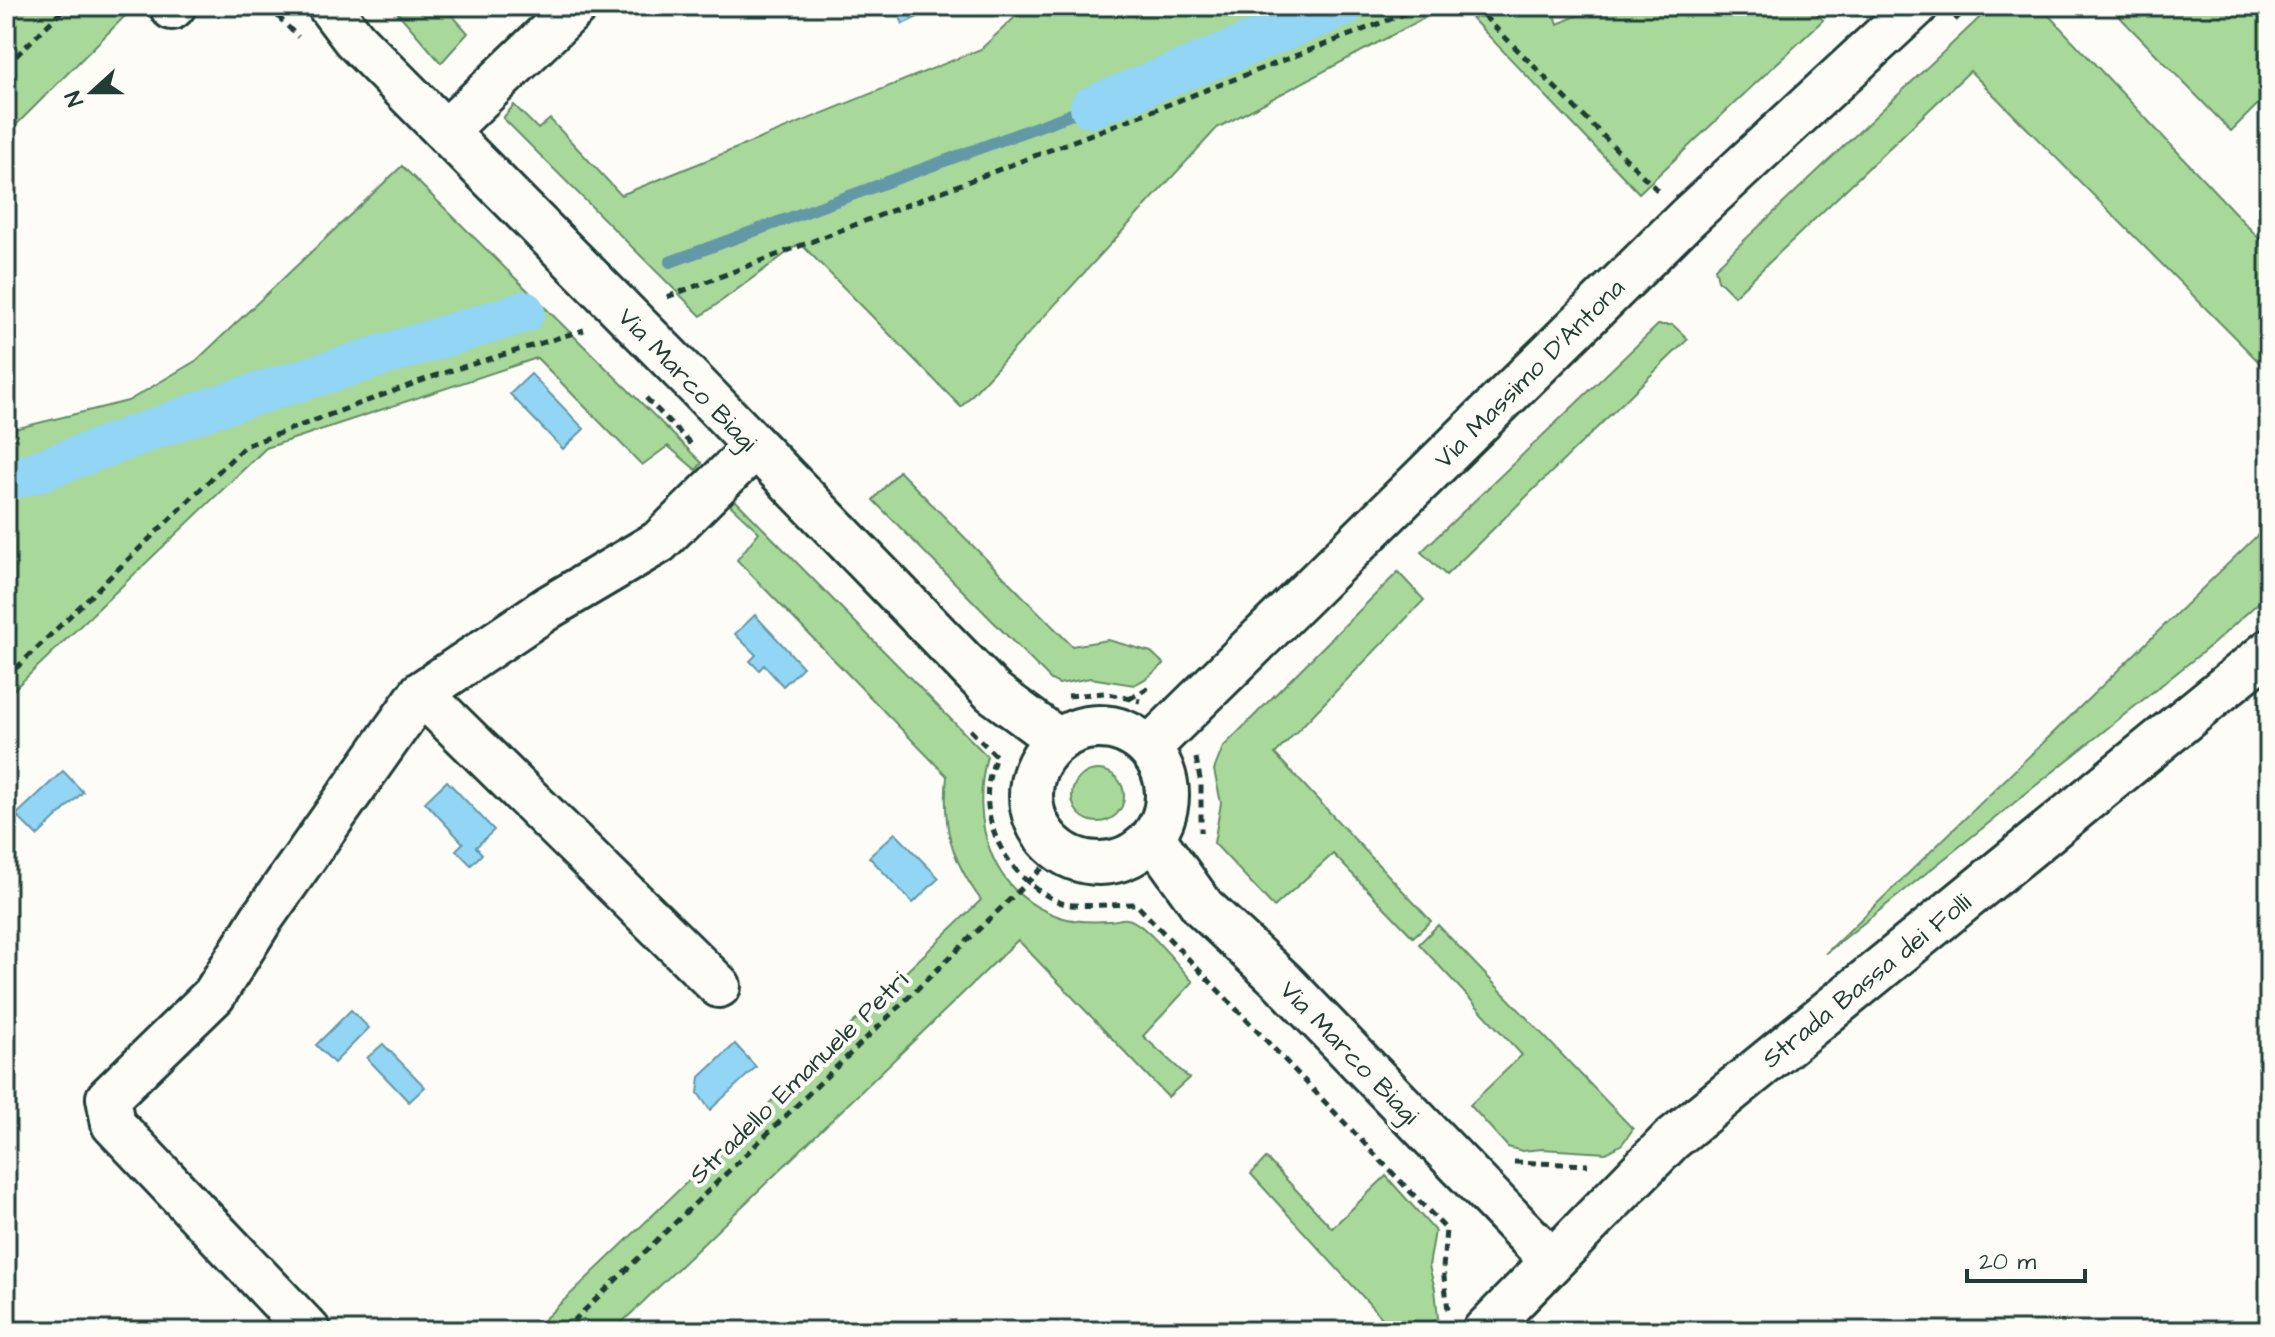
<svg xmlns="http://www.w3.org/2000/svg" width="2275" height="1337" font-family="'Architects Daughter',sans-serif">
<rect width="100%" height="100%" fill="#fdfcf7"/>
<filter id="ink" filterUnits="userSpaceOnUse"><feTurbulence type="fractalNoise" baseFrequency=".0125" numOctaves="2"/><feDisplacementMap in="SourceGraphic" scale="16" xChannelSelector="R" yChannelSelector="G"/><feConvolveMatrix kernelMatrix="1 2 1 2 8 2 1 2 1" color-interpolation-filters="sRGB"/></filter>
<g filter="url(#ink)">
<path fill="#a8d99a" stroke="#648b67" stroke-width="2" d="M 6,6 L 135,6 L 6,135 Z
M 392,6 L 444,6 L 468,33 L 441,63 Z
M 1027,6 L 1447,6 L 1217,128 L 961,407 L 800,243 L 701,316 L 503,118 L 514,105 L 538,129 L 550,119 L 621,195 L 981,49 Z
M 1460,6 L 1552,6 L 1558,24 L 1599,6 L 1809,6 L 1823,20 L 1639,193 Z
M 1992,6 L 2040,6 L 2269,249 L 2269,372 L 1970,71 L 1734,296 L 1718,280 L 1715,268 Z
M 2109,6 L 2269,6 L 2269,93 L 2231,131 Z
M 402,166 L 702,463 L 696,470 L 668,446 L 642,465 L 537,358 L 266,448 L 6,697 L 6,431 L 128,401 L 197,360 Z
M 1658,325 L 1673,325 L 1688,339 L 1446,575 L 1421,552 Z
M 899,471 L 1072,646 L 1108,640 L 1151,652 L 1164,664 L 1147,678 L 1134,685 L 1090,678 L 1059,684 L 1051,680 L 873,500 Z
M 735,500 L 987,756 C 970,822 990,894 1060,917 C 1075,922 1093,922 1109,921 C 1115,921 1122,918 1127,919 C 1144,921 1180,968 1193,982 L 1143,1036 L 1189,1078 L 1168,1097 L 1018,940 L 613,1331 L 532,1331 L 981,900 C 951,859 942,827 947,776 L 737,560 L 759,532 L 730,505 Z
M 2269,524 L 2269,593 L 2214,643 L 1825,954 Z
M 1398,572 L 1424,600 L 1275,754 L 1431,921 L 1413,937 L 1333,854 L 1274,907 L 1214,843 L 1221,803 L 1214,770 L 1223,747 Z
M1072 796a26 26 0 1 1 52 0a26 26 0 1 1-52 0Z
M 1438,925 L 1633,1129 L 1622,1144 L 1606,1153 L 1542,1149 L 1522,1151 L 1508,1147 L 1470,1105 L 1522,1055 L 1419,944 Z
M 1266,1158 L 1332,1228 L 1386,1176 L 1435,1231 L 1429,1266 L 1435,1289 L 1438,1318 L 1426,1331 L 1394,1331 L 1251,1174 Z"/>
<path fill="#92d5f4" stroke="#6498a7" stroke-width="2" d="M 902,6 L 941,6 L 903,24 L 897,11 Z
M 531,374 L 584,429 L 563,449 L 510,394 Z
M 755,615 L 803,667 L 783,686 L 764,665 L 759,670 L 750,661 L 756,655 L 735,634 Z
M 63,771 L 83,792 L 37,836 L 16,815 Z
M 447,781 L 494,830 L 476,847 L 482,854 L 471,865 L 456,850 L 463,843 L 425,802 Z
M 895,833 L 939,878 L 913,903 L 869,857 Z
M 351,1010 L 369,1028 L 334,1063 L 316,1045 Z
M 383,1044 L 425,1087 L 409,1102 L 367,1058 Z
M 735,1044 L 756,1067 L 710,1110 L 698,1093 L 700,1077 Z"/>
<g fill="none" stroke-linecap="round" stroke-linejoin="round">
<path stroke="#6498a7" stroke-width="12" d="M 670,262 L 1091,107"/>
<path stroke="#92d5f4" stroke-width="42" d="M 1091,107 L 1344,6
M 6,480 L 33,473 L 217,406 L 524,312"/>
<g stroke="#1f3d34" stroke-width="48">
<path id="minor" d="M 329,6 L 354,39 L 697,386 L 993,692 L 1058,740
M 172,8 L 174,6
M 446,131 L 576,6
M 421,693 L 719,986
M1031 795a68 68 0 1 1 136 0a68 68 0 1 1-136 0Z
M 1149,748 L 1686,219 L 1916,6
M 1153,837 L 1203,907 L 1282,981 L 1552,1261
M 309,1331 L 113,1124 L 108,1098 L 214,995 L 262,918 L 421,693 L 549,607 L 659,542 L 755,447
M 1484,1331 L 1671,1140 L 2269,651"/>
</g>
<path stroke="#1f3d34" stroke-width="5" stroke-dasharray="8 6" stroke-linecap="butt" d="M 268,6 L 298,37
M 1474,6 L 1659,192
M 1955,20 L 1969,6
M 6,66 L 67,6
M 667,297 L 1425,6
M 646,398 L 695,448
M 6,678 L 245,446 L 440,374 L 584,330
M 1068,696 L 1105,693 L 1140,701
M 1129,699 L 1148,688
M 970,730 L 996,756 C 993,766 989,776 988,786 C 983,835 1016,885 1062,903 C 1075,908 1120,904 1136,904 L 1446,1229 L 1443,1269 L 1448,1310
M 1196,758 L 1201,784 L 1201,832
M 1514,1162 L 1588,1165
M 563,1331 L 1060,851"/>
<use href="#minor" stroke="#fdfcf7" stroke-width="42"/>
</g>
</g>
<g text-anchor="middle" stroke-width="8" stroke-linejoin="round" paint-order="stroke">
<g font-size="26" fill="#1f3d34" stroke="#fdfcf7">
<text transform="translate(1529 373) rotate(-45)" y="9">Via Massimo D'Antona</text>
<text transform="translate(688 379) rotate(46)" y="9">Via Marco Biagi</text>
<text transform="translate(1866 980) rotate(-39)" y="9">Strada Bassa dei Folli</text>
<text transform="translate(1350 1052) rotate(46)" y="9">Via Marco Biagi</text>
<text transform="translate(798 1077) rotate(-44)" y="9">Stradello Emanuele Petri</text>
</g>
</g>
<rect width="2275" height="1337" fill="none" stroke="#fdfcf7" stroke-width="32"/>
<rect x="16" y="16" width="2243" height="1305" fill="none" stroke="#1f3d34" stroke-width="3" filter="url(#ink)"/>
<g transform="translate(92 92) rotate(249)" stroke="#fdfcf7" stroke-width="6" paint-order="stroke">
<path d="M0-6L14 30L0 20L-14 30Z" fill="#1f3d34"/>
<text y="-12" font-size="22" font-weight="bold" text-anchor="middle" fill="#1f3d34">N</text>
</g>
<path d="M1967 1269v12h118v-12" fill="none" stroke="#1f3d34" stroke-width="4"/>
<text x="1979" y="1269" font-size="24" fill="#1f3d34" stroke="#fdfcf7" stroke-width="6" paint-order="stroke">20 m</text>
</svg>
